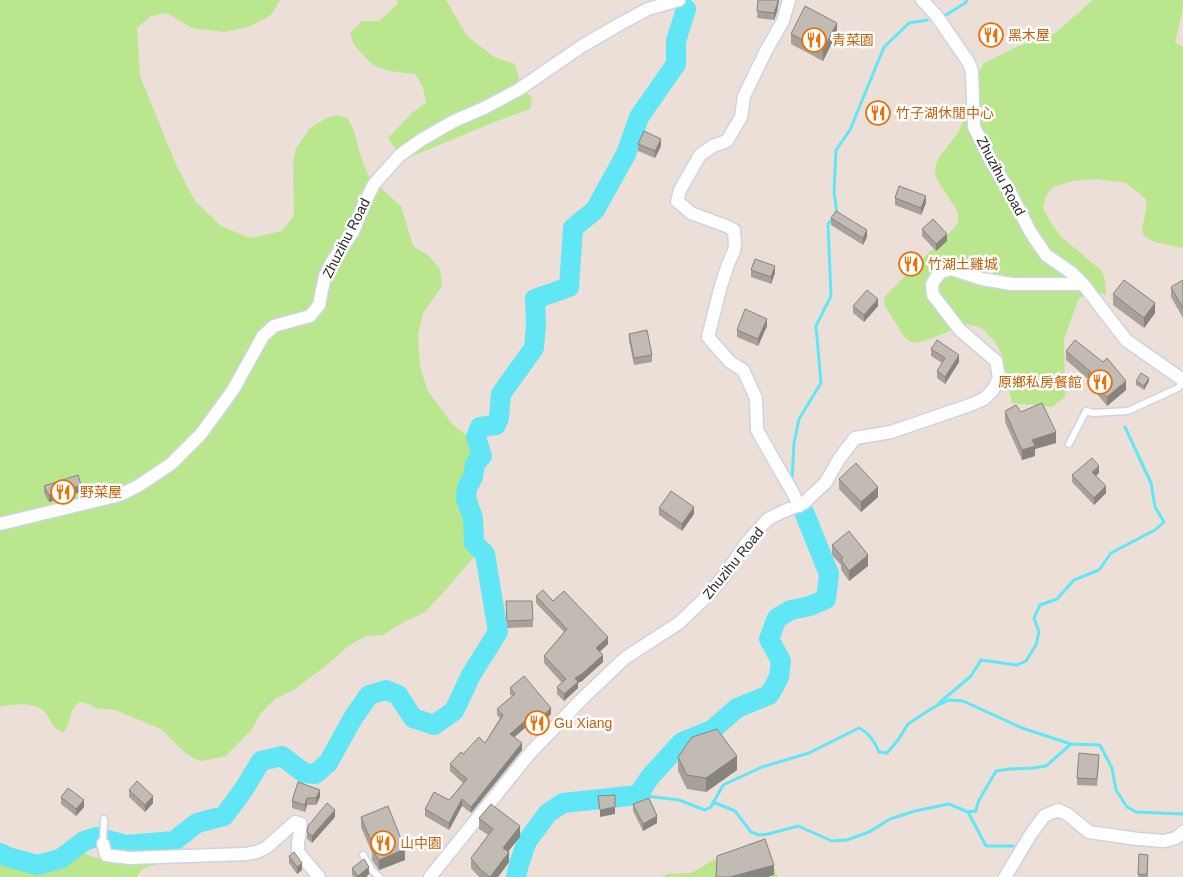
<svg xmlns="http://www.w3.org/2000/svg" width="1183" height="877" font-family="Helvetica,'Noto Sans TC',sans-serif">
<rect width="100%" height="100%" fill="#ebdfd7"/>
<path fill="#bae78e" d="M 0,0 L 280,0 L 271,15 L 251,26 L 225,32 L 192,28 L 167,13 L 151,16 L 137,28 L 140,76 L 177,167 L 195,201 L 221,226 L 250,238 L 282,231 L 294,216 L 293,162 L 296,148 L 310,128 L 327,118 L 339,115 L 348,119 L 353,128 L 361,157 L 368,175 L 386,193 L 401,206 L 413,246 L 429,256 L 440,269 L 442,286 L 423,313 L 418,335 L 420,367 L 428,391 L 452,424 L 468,436 L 476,450 L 476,494 L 482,517 L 482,534 L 481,540 L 473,558 L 443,593 L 425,612 L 402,623 L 383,635 L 366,636 L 348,646 L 328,664 L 295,689 L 275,699 L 260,714 L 253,728 L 226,756 L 202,761 L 193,758 L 183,751 L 161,729 L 115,710 L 96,708 L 86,703 L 80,702 C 69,709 71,723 64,732 C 51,731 51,716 43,710 C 32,702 12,704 0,707 Z
M 397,0 L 446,0 L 467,36 L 494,57 L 515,64 L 520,83 L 532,99 L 530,109 L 492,123 L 403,160 L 388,138 L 413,112 L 426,103 L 423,87 L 415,74 L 389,71 L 373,65 L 354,45 L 350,33 L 362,21 L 379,21 L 398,4 Z
M 1093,0 L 1183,0 L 1183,9 L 1175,43 L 1183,47 L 1183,248 L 1155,242 L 1144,236 L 1142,229 L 1146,211 L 1146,199 L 1126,183 L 1096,179 L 1073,181 L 1053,187 L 1046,196 L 1043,208 L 1050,221 L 1061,237 L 1102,271 L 1105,281 L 1106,295 L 1095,292 L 1079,298 L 1064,339 L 1065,397 L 1052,407 L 1012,403 L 1003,357 L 996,343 L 983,329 L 976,326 L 966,324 L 928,340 L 914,343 L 905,338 L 885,306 L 884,299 L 886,295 L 954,228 L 958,222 L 958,212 L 936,178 L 935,169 L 938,159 L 958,133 L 967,112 L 967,94 L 984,63 L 1019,46 L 1054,34 Z
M 160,844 C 167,845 172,844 176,851 C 173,854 171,858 167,860 C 158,867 142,864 137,877 L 0,877 L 0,846 L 6,847 L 38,860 L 68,846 L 72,845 C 79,849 86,855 93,857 C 107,862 144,848 160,844 Z
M 764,847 L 778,877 L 661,877 L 667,874 L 691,873 L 715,859 L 735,856 Z"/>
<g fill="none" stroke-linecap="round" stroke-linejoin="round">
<path stroke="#61e6f6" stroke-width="3" d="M 946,15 L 965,3 L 967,0
M 792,481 L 794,443 L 799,419 L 821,383 L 816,326 L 831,296 L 828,224 L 837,213 L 834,192 L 836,150 L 850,130 L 884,47 L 909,23 L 927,20
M 939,703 L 971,676 L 981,660 L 1017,665 L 1026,661 L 1036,645 L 1039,632 L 1034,618 L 1040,605 L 1057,599 L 1074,580 L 1099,570 L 1111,553 L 1155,530 L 1164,522 L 1155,507 L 1151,483 L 1125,427
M 638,795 L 679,800 L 705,810 L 711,807 L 723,785 L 762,767 L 809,753 L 859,728 C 870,734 874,741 879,752 L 887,753 L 898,740 L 908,724 L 934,707 L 949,700 L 963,701 L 1022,728 L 1071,744 L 1100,745 L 1112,768 L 1116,790 L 1127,807 L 1136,812 L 1183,814
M 713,802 L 735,811 L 751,832 L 759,835 L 768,834 L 798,826 L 832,841 L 847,840 L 869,832 L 890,819 L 915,811 L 949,804 L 968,812 L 986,846 L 1013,846
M 968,812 L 976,811 L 978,802 L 996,771 L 1010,769 L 1033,768 L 1046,766 L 1071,744"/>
<path stroke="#61e6f6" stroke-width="20" d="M 0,853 L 8,857 L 37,865 L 60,859 L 84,841 L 96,837 L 126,845 L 174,841 L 197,823 L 224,816 L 244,789 L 261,761 L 282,756 L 304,773 L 315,774 L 328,763 L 353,718 L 369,695 L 386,690 L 398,695 L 413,718 L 434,725 L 454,711 L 471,675 L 498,632 L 485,554 L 474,543 L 473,518 L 466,499 L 467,488 L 473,477 L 475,464 L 482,456 L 476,437 L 480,427 L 496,425 L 499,418 L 501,394 L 534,348 L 536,324 L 535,299 L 569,287 L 573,228 L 595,210 L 626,154 L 639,117 L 676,64 L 676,41 L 686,9
M 516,877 L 519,864 L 527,841 L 548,813 L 563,803 L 638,795 L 650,777 L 682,742 L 712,730 L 737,708 L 769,695 L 775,685 L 779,677 L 781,661 L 769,639 L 777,618 L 791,610 L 810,606 L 826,599 L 829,574 L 804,512"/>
<g stroke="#ccd4e2" stroke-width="9">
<path id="service" d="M 1069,444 L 1086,411 L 1093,413 L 1128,411 L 1178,388 L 1183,382
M 103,844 L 104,819
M 363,855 L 372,870 L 379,877"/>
</g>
<g stroke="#ccd4e2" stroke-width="15">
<path id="minor" d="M 789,0 L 783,21 L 767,49 L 744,96 L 741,117 L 727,141 L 713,146 L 700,155 L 680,190 L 677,201 L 691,213 L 726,226 L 734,230 L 735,244 L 734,251 L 728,264 L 720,289 L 708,337 L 730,362 L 743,370 L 756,398 L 757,430 L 778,467 L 792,491 L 799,506
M 922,0 L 936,15 L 969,63 L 972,72 L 974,127 L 991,161 L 1010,192 L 1031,233 L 1046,255 L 1072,273 L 1083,284 L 1126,340 L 1183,380
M 0,524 L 120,495 L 138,486 L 171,464 L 201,434 L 233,390 L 263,336 L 274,326 L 310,316 L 319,305 L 325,276 L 333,260 L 353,232 L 364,204 L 374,184 L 400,155 L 421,140 L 454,121 L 484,108 L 518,90 L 582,46 L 620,24 L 648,9 L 679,0
M 103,844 L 106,855 L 129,858 L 246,854 L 257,852 L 267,847 L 295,822 L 301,824 L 298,843 L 298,852 L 319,877
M 430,877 L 530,753 L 583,698 L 625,658 L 679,623 L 703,600 L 724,576 L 747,542 L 768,519 L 782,512 L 804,503 L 826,482 L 839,459 L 855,438 L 891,432 L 970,405 L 984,399 L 993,390 L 999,378 L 996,361 L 960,330 L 933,295 L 932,285 L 935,279 L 941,272 L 951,269 L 982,279 L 1012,284 L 1083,284
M 1005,877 L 1031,834 L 1044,816 L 1058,810 L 1067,814 L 1089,832 L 1138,839 L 1164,841 L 1176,838 L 1183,832"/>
</g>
<use href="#service" stroke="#fff" stroke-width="6"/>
<use href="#minor" stroke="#fff" stroke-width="12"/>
</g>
<path fill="#a7a19a" d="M 758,0 L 779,0 L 777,12 L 774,20 L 757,18 Z
M 837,33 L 823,61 L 791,44 L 791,34 Z
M 638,144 L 661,146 L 655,158 L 638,151 Z
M 895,198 L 926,203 L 921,215 L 895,205 Z
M 831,218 L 867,237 L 863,245 L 831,225 Z
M 922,229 L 947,241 L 936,251 L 922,236 Z
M 751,270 L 775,273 L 771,284 L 751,277 Z
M 1183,280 L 1183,318 L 1171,297 L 1171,287 Z
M 1113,294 L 1155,313 L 1144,328 L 1113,305 Z
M 853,306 L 878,306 L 864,322 L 853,313 Z
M 767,326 L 758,346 L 737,337 L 737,330 Z
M 629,334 L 652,355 L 652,362 L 634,365 L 629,341 Z
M 931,349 L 959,362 L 945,384 L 937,378 L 937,371 L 942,363 L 931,356 Z
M 1066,351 L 1126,390 L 1107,406 L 1088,383 L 1088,379 L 1066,360 Z
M 1136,381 L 1149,381 L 1144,390 L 1136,385 Z
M 1005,411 L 1021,412 L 1056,443 L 1035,449 L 1035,456 L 1022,460 L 1005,422 Z
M 1099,473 L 1096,476 L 1106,493 L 1094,505 L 1072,482 L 1072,475 Z
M 839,479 L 878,497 L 861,512 L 839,489 Z
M 44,486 L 81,492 L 49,502 L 44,493 Z
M 659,508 L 694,514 L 682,531 L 659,515 Z
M 832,545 L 868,566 L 849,581 L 841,570 L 841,565 L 832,555 Z
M 536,596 L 553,601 L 608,644 L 600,652 L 603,662 L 582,681 L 578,683 L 578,688 L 564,701 L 557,694 L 557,687 L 562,683 L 544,663 L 544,656 L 564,632 L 536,603 Z
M 506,601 L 532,601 L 533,627 L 507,628 Z
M 510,688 L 551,714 L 538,727 L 533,721 L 514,737 L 522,750 L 471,813 L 462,806 L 449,830 L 425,816 L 425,809 L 449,800 L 463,783 L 450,771 L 450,764 L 463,754 L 485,743 L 500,718 L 497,715 L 497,709 L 512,696 L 510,694 Z
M 678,757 L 737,770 L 706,792 L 687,789 L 678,771 Z
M 1099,762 L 1097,786 L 1077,785 L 1077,778 Z
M 298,782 L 320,797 L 316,805 L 307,805 L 305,812 L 292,808 L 292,801 Z
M 129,790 L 153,803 L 145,812 L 129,797 Z
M 61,797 L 84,807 L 76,816 L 61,804 Z
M 633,804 L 657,823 L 643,831 L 633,811 Z
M 335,817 L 312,843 L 307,839 L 307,832 Z
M 361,817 L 405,860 L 379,870 L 372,860 L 372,853 L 361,827 Z
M 479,818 L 520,837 L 508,851 L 509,862 L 498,877 L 479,877 L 471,868 L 471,858 L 488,835 L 479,829 Z
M 1139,854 L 1148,855 L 1148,877 L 1138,877 Z
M 289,856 L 302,870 L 297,874 L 289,863 Z
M 352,868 L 369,874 L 366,877 L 354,877 L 352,875 Z"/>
<path fill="#88837d" d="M 778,0 L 779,0 L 777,12 L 774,20 L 774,13 Z
M 837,23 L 837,33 L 823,61 L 823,50 Z
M 661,139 L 661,146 L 655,158 L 655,151 Z
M 926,196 L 926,203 L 921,215 L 921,208 Z
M 867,230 L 867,237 L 863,245 L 863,238 Z
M 947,234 L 947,241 L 936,251 L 936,244 Z
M 775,266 L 775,273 L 771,284 L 771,277 Z
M 878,299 L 878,306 L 864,322 L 864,315 Z
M 1155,303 L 1155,313 L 1144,328 L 1144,318 Z
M 767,319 L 767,326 L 758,346 L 758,339 Z
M 959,355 L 959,362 L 945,384 L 945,377 Z
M 1149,378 L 1149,381 L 1144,390 L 1144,386 Z
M 1126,381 L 1126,390 L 1107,406 L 1107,397 Z
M 1056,432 L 1056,443 L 1035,449 L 1035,456 L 1022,460 L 1022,450 L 1032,440 Z
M 1099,466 L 1099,473 L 1092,479 L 1092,472 Z
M 81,485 L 81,492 L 49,502 L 49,495 Z
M 1106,486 L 1106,493 L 1094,505 L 1094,498 Z
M 878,487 L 878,497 L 861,512 L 861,502 Z
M 694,507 L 694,514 L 682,531 L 682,524 Z
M 868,555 L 868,566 L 849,581 L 849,571 Z
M 608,637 L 608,644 L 596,655 L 596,648 Z
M 603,655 L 603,662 L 582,681 L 578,683 L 578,688 L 564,701 L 564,694 L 575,678 Z
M 551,708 L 551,714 L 538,727 L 538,720 Z
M 533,714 L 533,721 L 510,741 L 510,734 Z
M 522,743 L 522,750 L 471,813 L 471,807 Z
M 737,756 L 737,770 L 706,792 L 706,778 Z
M 320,790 L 320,797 L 316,805 L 316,798 Z
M 153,796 L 153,803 L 145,812 L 145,805 Z
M 307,798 L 307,805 L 305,812 L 305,805 Z
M 462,799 L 462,806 L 449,830 L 449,823 Z
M 84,800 L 84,807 L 76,816 L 76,809 Z
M 615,807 L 615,814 L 600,817 L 600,810 Z
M 335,810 L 335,817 L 312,843 L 312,836 Z
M 657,816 L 657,823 L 643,831 L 643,824 Z
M 520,826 L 520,837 L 503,858 L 503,848 Z
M 405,849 L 405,860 L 379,870 L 379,860 Z
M 509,852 L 509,862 L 498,877 L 490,877 Z
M 302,863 L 302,870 L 297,874 L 297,867 Z
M 774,865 L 774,875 L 768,877 L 730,877 Z
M 369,867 L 369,874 L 366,877 L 358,877 L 358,876 Z"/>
<path fill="#c2bbb3" stroke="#88837d" d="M 758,0 L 778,0 L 777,5 L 774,13 L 757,11 Z
M 805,6 L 837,23 L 823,50 L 791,34 Z
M 644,131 L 661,139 L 655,151 L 638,144 Z
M 899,186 L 926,196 L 921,208 L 895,198 Z
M 836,211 L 867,230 L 863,238 L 831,218 Z
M 933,219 L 947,234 L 936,244 L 922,229 Z
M 755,259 L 775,266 L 771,277 L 751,270 Z
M 1124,280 L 1155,303 L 1144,318 L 1113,294 Z
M 1183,280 L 1183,308 L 1171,287 Z
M 867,290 L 878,299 L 864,315 L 853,306 Z
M 745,309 L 767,319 L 758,339 L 737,330 Z
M 647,330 L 652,355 L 634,358 L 629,334 Z
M 937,340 L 959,355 L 945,377 L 937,371 L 945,358 L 931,349 Z
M 1075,340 L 1103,362 L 1107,358 L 1126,381 L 1107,397 L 1088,374 L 1091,372 L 1066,351 Z
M 1141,373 L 1149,378 L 1144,386 L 1136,381 Z
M 1042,403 L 1056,432 L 1032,440 L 1035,446 L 1022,450 L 1005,411 L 1016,405 L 1021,412 Z
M 1092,458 L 1099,466 L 1092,472 L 1106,486 L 1094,498 L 1072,475 Z
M 856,463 L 878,487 L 861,502 L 839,479 Z
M 78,475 L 81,485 L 49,495 L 44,486 Z
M 671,491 L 694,507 L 682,524 L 659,508 Z
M 849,531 L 868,555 L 849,571 L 841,560 L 843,558 L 832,545 Z
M 543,590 L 553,601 L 564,591 L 608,637 L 596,648 L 603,655 L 582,674 L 575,678 L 578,682 L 564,694 L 557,687 L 566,679 L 544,656 L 567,629 L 536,596 Z
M 506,601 L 532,601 L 533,620 L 507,621 Z
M 524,676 L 551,708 L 538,720 L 533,714 L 510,734 L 522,743 L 471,807 L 462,799 L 449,823 L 425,809 L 434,792 L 449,800 L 467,779 L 450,764 L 461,752 L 463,754 L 479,737 L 485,743 L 503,715 L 497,709 L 515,694 L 510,688 Z
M 717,729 L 737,756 L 706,778 L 687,775 L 678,757 L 692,737 Z
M 1079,753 L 1099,755 L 1097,779 L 1077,778 Z
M 137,781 L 153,796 L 145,805 L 129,790 Z
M 298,782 L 320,790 L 316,798 L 307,798 L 305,805 L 292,801 Z
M 68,788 L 84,800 L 76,809 L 61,797 Z
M 615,795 L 615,807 L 600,810 L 598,796 Z
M 649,798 L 657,816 L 643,824 L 633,804 Z
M 327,803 L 335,810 L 312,836 L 307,832 L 308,826 Z
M 491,804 L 520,826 L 503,848 L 509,852 L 490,877 L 480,869 L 471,858 L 493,829 L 479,818 Z
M 388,806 L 405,849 L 379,860 L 372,849 L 374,848 L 361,817 Z
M 765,839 L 774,865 L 730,877 L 716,877 L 717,856 Z
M 294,852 L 302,863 L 297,867 L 289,856 Z
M 1139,854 L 1148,855 L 1147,875 L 1138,874 Z
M 364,859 L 369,867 L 358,876 L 352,868 Z"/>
<defs>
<g id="restaurant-ring" transform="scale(1.25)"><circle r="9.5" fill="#fff" stroke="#e8710a" stroke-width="1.5"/><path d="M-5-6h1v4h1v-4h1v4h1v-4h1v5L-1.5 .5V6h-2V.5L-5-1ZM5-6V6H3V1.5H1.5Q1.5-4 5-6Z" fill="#e8710a"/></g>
</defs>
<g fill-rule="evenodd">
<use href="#restaurant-ring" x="991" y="35"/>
<use href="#restaurant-ring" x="814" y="40"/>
<use href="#restaurant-ring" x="878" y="113"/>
<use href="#restaurant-ring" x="911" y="264"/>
<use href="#restaurant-ring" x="1100" y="382"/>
<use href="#restaurant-ring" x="63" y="492"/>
<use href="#restaurant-ring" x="537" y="723"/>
<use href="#restaurant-ring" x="383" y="843"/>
</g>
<g text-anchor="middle" stroke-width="5" stroke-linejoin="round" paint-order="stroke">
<g font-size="14" fill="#c56008" stroke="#fff" text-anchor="start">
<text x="1008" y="40">黑木屋</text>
<text x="832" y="45">青菜園</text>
<text x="896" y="118">竹子湖休閒中心</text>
<text x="928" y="269">竹湖土雞城</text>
<text x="1082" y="387" text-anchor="end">原鄉私房餐館</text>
<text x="80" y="497">野菜屋</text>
<text x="554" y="728">Gu Xiang</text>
<text x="400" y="848">山中園</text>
</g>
<g font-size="14" fill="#272727" stroke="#fff">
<text transform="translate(1001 176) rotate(62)" y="5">Zhuzihu Road</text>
<text transform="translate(346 238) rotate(-63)" y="5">Zhuzihu Road</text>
<text transform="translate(733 563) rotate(-51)" y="5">Zhuzihu Road</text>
</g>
</g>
</svg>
